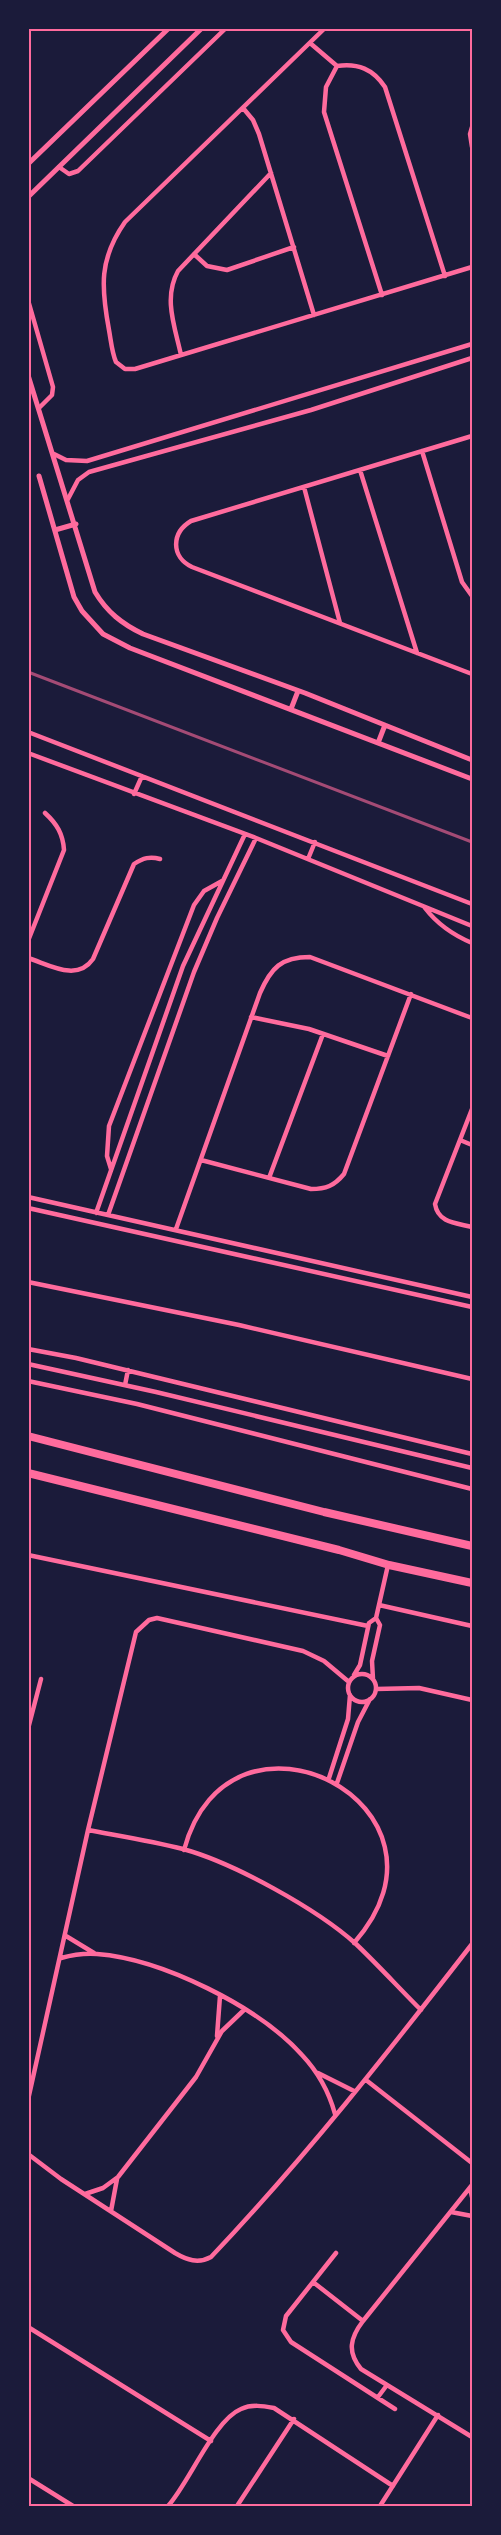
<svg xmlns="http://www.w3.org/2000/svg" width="501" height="2535" font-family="'Sofia Sans Condensed',sans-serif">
<rect width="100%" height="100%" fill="#1b1b3a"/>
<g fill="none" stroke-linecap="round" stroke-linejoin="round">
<path stroke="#ff6b9d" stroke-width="4.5" d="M 325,28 L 125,222 C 99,259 101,287 109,330 C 111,341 112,353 116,362 L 125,369 L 135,369 L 472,267
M 310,43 L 337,66
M 243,108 L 253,120 L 259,134 L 314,315
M 472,127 L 470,134 L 472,147
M 59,167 L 69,174 L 78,171 L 226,28
M 194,254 L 207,266 L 227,270 L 294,247
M 382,295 L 324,112 L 326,87 L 337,66 C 358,63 373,69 385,87 L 445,276
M 28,300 L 53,387 L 52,395 L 39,408
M 181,355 C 175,327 163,298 178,271 L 271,173
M 472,436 L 191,521 C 171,533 171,557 192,567 L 472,674
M 422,451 L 462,582 L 472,596
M 54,454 L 66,460 L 87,461 L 472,344
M 360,470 L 417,653
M 304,487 L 340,623
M 68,499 L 78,480 L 89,472 L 311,410 L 472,358
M 28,732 L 472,904
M 28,753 L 256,838 L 472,926
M 134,794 L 142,776
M 308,859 L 315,842
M 425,908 C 438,925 453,935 472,943
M 28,941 L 64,850 C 63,834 57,824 45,813
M 28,958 C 50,965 77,982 93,959 L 134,864 C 143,858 150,856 160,859
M 251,1017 L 309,1029 L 388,1056
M 472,1109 L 435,1204 C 438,1223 456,1223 472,1227
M 460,1140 L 472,1145
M 201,1160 L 311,1189 C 326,1189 334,1186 344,1174 L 411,994
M 111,1169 L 107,1156 L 109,1126 L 194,905 L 204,891 L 222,881
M 269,1178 L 323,1034
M 28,1197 L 472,1297
M 28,1208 L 472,1307
M 96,1213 L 183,966 L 245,834
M 108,1215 L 194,972 L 217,918 L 256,838
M 176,1229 L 260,993 C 271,968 281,957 310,957 L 472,1018
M 28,1282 L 239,1325 L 472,1379
M 28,1349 L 76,1358 L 472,1454
M 28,1364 L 156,1392 L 472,1468
M 28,1381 L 137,1404 L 472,1489
M 125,1385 L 128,1370
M 28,1555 L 368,1626
M 379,1605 L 472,1626
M348 1688a14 14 0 1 1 28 0a14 14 0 1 1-28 0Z
M 354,1675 L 360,1665 L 369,1623 L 376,1618
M 373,1679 L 372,1661 L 380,1625 L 376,1618 L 388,1565
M 376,1689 L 419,1688 L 472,1700
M 28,1729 L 41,1679
M 329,1778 L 348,1719 L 350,1695
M 337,1783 L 358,1722 L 370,1699
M 88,1830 C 120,1836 152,1841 183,1849 C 234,1863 317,1909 356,1944 C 378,1965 399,1988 421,2010
M 184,1850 C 229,1681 475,1806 354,1943
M 66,1936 L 94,1953
M 61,1958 C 72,1955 85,1953 97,1954 C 162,1959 259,2007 302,2055 C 318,2072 329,2092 335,2114
M 217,2036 L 220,1996
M 318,2073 L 354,2091
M 366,2080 L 472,2163
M 28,2100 L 88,1830 L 136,1632 L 149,1620 L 157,1618 L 303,1651 L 324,1661 L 349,1682
M 28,2154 L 61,2179 L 175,2253 C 187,2260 198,2264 211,2257 C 305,2158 389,2051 472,1944
M 472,2185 L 363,2321 C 350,2338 347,2352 361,2369 L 472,2437
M 470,2188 L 472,2197
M 85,2194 L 103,2188 L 118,2177 L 196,2077 L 222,2031 L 245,2009
M 111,2211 L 117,2179
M 451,2212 L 472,2216
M 336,2253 L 286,2316 L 283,2330 L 291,2342 L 395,2409
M 313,2282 L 363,2321
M 28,2327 L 211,2441
M 378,2397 L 387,2385
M 28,2478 L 73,2506
M 168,2506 C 189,2483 214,2420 241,2409 C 252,2404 263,2406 274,2408 L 393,2486
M 237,2506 L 294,2419
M 380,2506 L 438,2415"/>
<path stroke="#ff6b9d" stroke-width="5" d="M 28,164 L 169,28
M 28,197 L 202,28
M 28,375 L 95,592 C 107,612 122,624 143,634 L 305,693 L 472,760
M 39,476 L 74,597 L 82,611 L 103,634 L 130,648 L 472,779
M 55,530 L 76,524
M 291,709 L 298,691
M 378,743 L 385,725"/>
<path stroke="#ff6b9d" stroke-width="8" d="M 28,1436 L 324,1512 L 472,1546
M 28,1473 L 339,1550 L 389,1565 L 472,1583"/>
<path stroke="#a44b75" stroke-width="3" d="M 28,672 L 472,842"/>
</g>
<rect width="501" height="2535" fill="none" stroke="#1b1b3a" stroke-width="60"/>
<rect x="30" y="30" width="441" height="2475" fill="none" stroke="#ff6b9d" stroke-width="2"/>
</svg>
